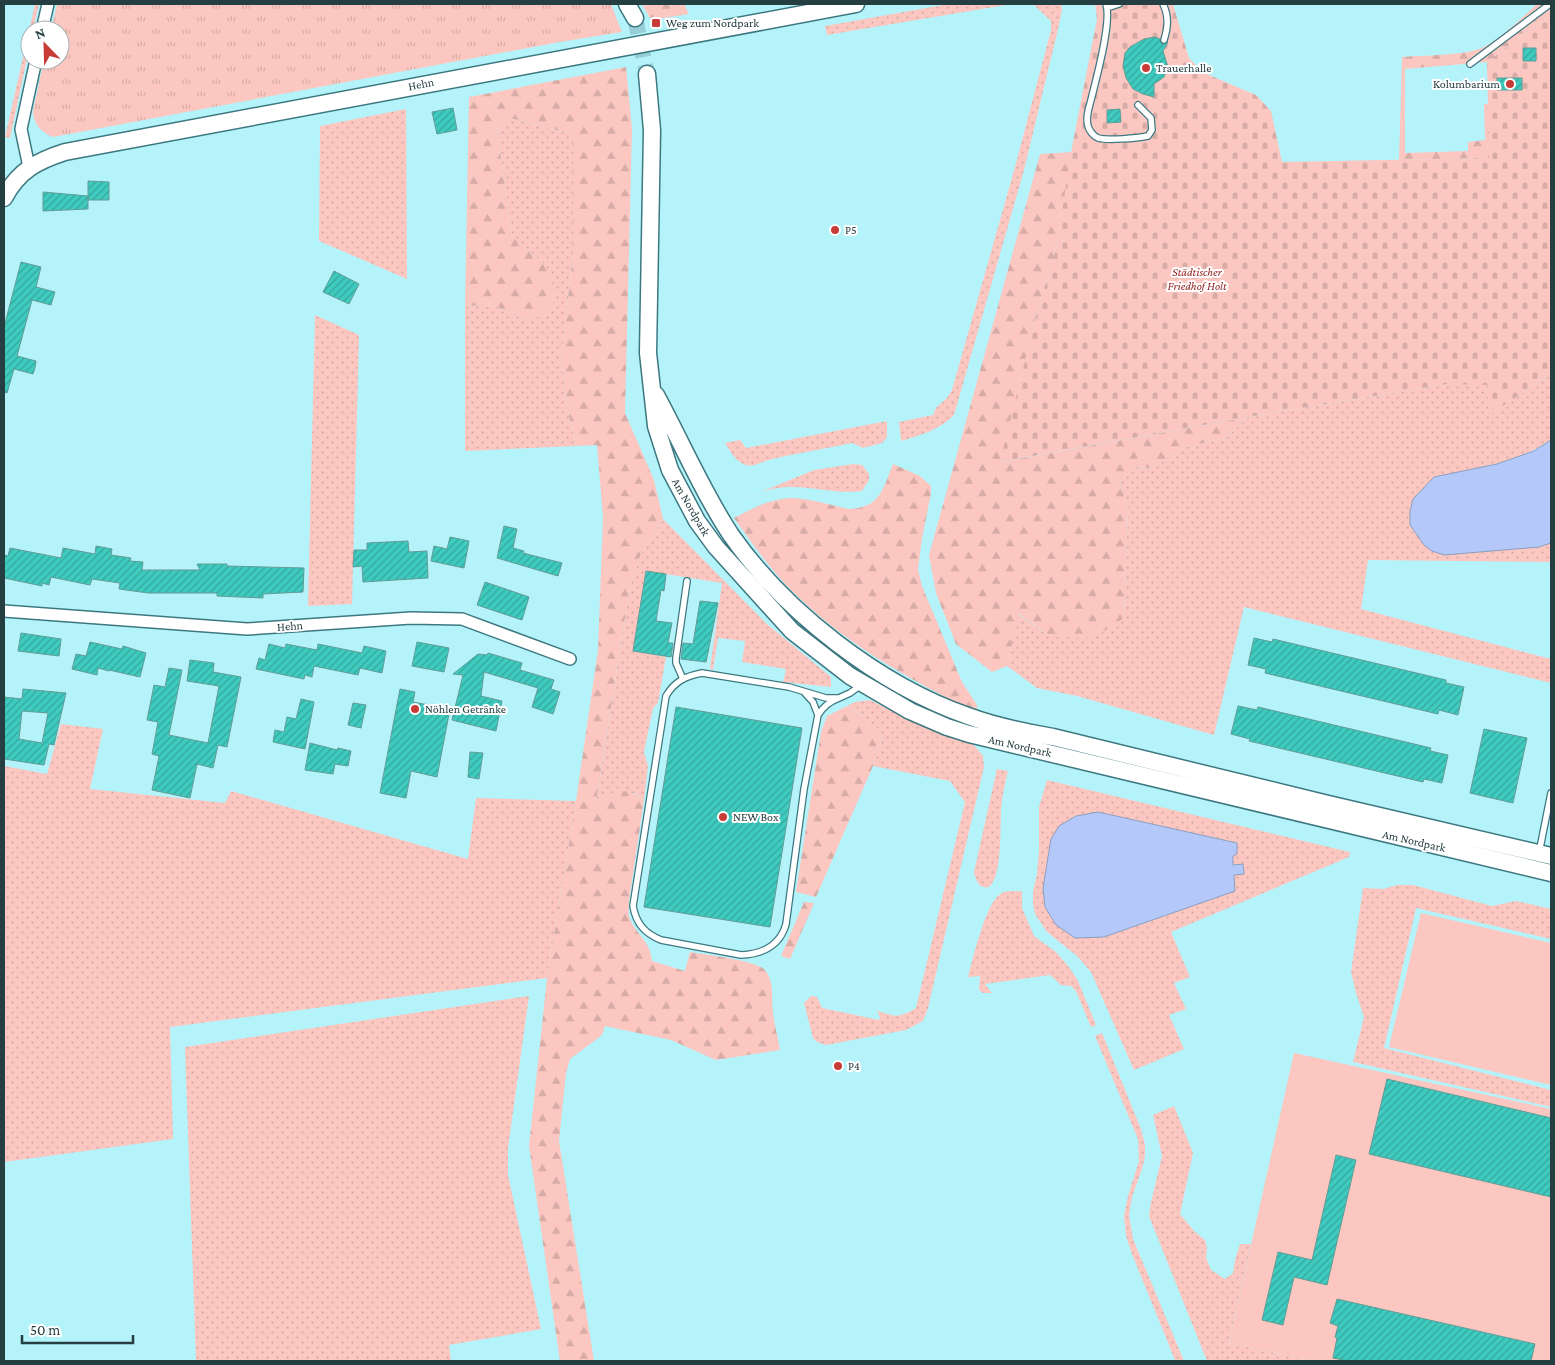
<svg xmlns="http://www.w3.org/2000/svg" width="1555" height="1365" font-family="'Crimson Pro',serif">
<defs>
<pattern id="grass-dots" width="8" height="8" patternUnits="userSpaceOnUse" patternTransform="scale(1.25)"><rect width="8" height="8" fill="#fcc7c0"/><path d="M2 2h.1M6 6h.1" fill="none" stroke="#d8aca6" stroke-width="1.8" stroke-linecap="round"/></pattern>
<pattern id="forest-firs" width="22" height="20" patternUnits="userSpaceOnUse" patternTransform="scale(1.25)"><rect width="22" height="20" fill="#fcc7c0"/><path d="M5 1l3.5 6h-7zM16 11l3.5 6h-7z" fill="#d8aca6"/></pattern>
<pattern id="cemetery-stones" width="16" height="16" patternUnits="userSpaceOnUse" patternTransform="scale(1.25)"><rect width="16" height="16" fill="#fcc7c0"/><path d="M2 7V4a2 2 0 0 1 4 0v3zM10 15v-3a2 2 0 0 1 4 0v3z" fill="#d8aca6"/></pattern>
<pattern id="park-tufts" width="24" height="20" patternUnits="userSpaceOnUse" patternTransform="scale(1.25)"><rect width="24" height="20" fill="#fcc7c0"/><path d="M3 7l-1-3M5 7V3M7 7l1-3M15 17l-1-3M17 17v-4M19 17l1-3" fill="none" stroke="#d8aca6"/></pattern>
<pattern id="building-hatch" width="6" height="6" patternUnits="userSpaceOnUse" patternTransform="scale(1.25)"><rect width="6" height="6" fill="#3fcbbf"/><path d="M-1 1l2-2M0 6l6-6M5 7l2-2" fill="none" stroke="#35a69d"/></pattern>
</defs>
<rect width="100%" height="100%" fill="#b5f3fb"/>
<path fill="url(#grass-dots)" d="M 35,4 L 39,4 L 33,30 L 30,30 L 30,45 L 10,138 L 5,137 Z
M 949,4 L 1012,4 L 827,35 L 825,26 Z
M 1033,4 L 1061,4 L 1062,9 L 1059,25 L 1024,170 L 954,415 C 941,429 919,436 901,441 L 899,422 L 933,415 L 936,408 L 947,398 L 952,390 L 1015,167 L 1051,30 L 1051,21 Z
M 406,109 L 407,279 L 319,241 L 320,126 Z
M 510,118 L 573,134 L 573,255 L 561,358 L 568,412 L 576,446 L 465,451 L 465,305 L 497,307 L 530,321 L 543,263 L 512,236 L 497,130 Z
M 315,315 L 359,335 L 352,604 L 308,606 Z
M 1551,374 L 1551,440 C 1516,463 1475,469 1434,477 L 1539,547 L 1551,543 L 1551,562 L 1368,560 L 1361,609 L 1551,659 L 1551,683 L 1244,607 L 1214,735 L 1077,696 L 1037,688 L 1007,666 L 1018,614 L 1049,636 L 1124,618 L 1128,510 L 1120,482 L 1134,467 L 1153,468 L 1182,448 L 1226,438 L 1248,417 L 1447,384 L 1487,384 L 1490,414 Z
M 887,421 L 887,437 L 882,443 L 863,448 L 852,443 C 824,449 796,453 769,460 C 762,462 753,467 746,465 C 736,462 731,452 725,443 L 740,440 L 746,448 Z
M 853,464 L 862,465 L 869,474 L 869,480 L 862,491 C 832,495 801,482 772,489 C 761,491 749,497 739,501 L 814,470 Z
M 663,519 L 767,624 L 831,677 L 831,687 L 783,682 L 786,669 L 742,662 L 745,641 L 718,638 L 713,670 L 710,669 L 722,583 L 646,571 L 633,651 L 666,657 L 658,703 L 653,708 L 644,752 L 648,766 L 644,800 L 634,793 L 596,803 L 629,592 L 640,556 Z
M 870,700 L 912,721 L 973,744 L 983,756 L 984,767 L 928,1008 L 923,1021 L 906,1030 L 826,1045 L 817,1042 L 813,1038 L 804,1003 L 811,996 L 817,997 L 822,1008 L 879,1020 L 880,1017 L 877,1011 C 895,1016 899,1019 916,1008 L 965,802 L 950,781 L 873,766 L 883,735 L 861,715 L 847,706 L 855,702 Z
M 61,724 L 103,729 L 90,789 L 225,803 L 231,791 L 468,859 L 476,798 L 576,801 L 547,978 L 170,1027 L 173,1139 L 4,1162 L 4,766 L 47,774 Z
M 997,769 L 1008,771 C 1005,783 1002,796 1001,809 C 1000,819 1004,899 981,886 C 977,883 975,877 974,872 Z
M 1047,780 L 1350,852 L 1349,857 L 1171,932 L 1190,977 L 1174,983 L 1186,1009 L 1169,1015 L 1184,1049 L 1134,1070 L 1091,972 L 1077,956 L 1047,932 L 1035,914 L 1033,904 L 1033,892 L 1037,874 L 1039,851 L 1039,807 Z
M 1397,885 L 1413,885 L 1492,906 L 1516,901 L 1551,909 L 1551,939 L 1416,908 L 1384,1048 L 1551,1090 L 1551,1107 L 1353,1062 L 1364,1017 L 1356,993 L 1351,972 L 1363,888 L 1384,889 Z
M 1022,891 L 1022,908 L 1034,936 L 1056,952 L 1069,967 L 1078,981 L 1096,1025 L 1091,1027 L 1076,991 L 1071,986 L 1061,985 L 1050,975 L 985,984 L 992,993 L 983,993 L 979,990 L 980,976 L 968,977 C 973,959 986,900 1002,893 C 1007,890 1017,892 1022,891 Z
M 529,996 L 508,1148 L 508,1175 L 541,1329 L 449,1345 L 451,1361 L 196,1361 L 185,1047 Z
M 1102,1033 L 1141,1129 L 1145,1145 L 1145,1156 L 1142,1169 L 1132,1197 L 1129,1215 L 1133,1239 L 1184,1361 L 1175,1361 L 1175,1360 L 1132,1254 L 1126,1236 L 1124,1216 L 1128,1196 L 1139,1161 L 1138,1139 L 1095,1036 Z
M 1174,1106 L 1193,1153 L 1180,1214 L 1195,1232 L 1205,1240 L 1207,1248 L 1206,1258 L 1211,1270 L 1225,1279 L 1233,1273 L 1235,1260 L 1240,1244 L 1251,1244 L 1229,1343 L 1313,1361 L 1207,1361 L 1149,1216 L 1151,1202 L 1162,1156 L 1153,1115 Z"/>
<path fill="url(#forest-firs)" d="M 642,4 L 684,4 L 689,14 L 651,20 Z
M 1537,4 L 1551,4 L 1551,15 L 1487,62 L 1405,69 L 1405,153 L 1468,151 L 1468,142 L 1485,140 L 1484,104 L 1489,104 L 1489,158 L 1399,160 L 1402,57 C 1424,55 1462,56 1482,48 C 1499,40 1523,17 1537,4 Z
M 626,67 L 632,129 L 625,413 L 654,480 L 663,519 L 640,556 L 629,592 L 596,802 C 615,792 623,785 644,800 L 629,901 C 629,906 628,912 629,917 C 636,935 650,940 652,961 L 685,971 L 690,952 C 705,955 756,960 765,970 C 775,983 771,997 773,1012 C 774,1024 778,1037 780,1050 L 716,1060 L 671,1040 L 605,1026 L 602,1035 L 570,1059 L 566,1073 L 559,1141 L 594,1361 L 560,1361 L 529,1146 L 547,978 L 576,801 L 598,650 L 603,517 L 597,445 L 576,446 L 568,412 L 561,358 L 573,255 L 573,134 L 510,118 L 497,130 L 512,236 L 543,263 L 555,286 L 553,304 L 542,315 L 530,321 L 497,307 L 465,305 L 469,97 Z
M 1072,152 L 1056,250 L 1038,308 L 1001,462 L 1248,417 L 1226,438 L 1182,448 L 1153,468 L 1134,467 L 1120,482 L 1128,510 L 1124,618 L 1094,638 L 1049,636 L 1019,614 L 1007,666 L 992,672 L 956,644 L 936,593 L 929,555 L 1040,154 Z
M 893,464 L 920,476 L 931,486 L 931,493 L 922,539 L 918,569 L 922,586 L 962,682 L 977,705 L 977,713 C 907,678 843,643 788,587 C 768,566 751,542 734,518 C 751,509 770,499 790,498 C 809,498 830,505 849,509 C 880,508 883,489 893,464 Z
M 847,706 L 861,715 L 883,735 L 873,766 L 816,897 L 796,892 L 821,732 L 827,716 Z
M 804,902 L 814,903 L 790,959 L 781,956 Z"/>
<path fill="url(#cemetery-stones)" d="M 1095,4 L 1173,4 L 1189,58 L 1202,72 L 1256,95 L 1271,111 L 1282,162 L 1489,158 L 1487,62 L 1551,15 L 1551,374 L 1489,415 L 1487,385 L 1447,384 L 1248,417 L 1000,462 L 1038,308 L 1056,250 L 1072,147 L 1097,19 Z"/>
<path fill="url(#park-tufts)" d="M 57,4 L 611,4 L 622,32 L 560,42 L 53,137 C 41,132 33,124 33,111 L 44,60 L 60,60 L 60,30 L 51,30 Z"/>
<path fill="#fcc7c0" d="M 1421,913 L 1551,943 L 1551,1085 L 1389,1047 Z
M 1294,1053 L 1551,1109 L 1551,1361 L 1313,1361 L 1229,1343 Z"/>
<path fill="#b4c9f9" stroke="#899fc2" d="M 1551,440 L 1551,543 L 1539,547 L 1444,555 L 1432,551 L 1424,545 L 1410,525 L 1410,511 L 1413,499 L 1434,477 L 1497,464 L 1534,451 Z
M 1098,812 L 1237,843 L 1237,854 L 1233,856 L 1233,865 L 1243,864 L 1244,874 L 1234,875 L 1235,891 L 1104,937 L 1075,938 L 1056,925 L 1045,907 L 1043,888 L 1051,839 L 1059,826 L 1076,816 Z"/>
<path fill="url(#building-hatch)" stroke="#619c95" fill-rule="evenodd" d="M 1155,37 L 1160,39 L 1162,44 L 1168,42 L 1163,51 L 1168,67 L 1164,77 L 1154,84 L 1154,97 L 1143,94 L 1133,89 L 1126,78 L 1123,66 L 1125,53 L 1130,47 L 1144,39 Z
M 1523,48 L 1536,48 L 1536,61 L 1523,61 Z
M 1497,78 L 1522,78 L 1522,90 L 1497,90 Z
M 453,108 L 457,130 L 437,134 L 432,112 Z
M 1120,109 L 1121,122 L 1107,123 L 1107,110 Z
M 88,181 L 109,182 L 109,200 L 88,200 L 88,196 L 88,209 L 43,211 L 43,192 L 88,196 Z
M 21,262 L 41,267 L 36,287 L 55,292 L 51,305 L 32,300 L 17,356 L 36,361 L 35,368 L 33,374 L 14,369 L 7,393 L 4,392 L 4,327 Z
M 334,271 L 359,284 L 349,304 L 323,292 Z
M 504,526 L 517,529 L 513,548 L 524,551 L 523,553 L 562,563 L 558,576 L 497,558 Z
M 450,537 L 469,541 L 464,568 L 431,561 L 434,546 L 447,549 Z
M 408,541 L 409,552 L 427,551 L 428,578 L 363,582 L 362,566 L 353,567 L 354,550 L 367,550 L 367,543 Z
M 96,546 L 112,549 L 111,555 L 131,558 L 130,561 L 143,562 L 142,570 L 200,570 L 197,564 L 227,564 L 227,566 L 304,568 L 303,592 L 263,594 L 263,598 L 217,596 L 217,593 L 148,593 L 119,589 L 120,583 L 92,579 L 90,585 L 51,577 L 49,585 L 42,583 L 42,586 L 4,578 L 4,555 L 8,556 L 10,548 L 61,558 L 63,548 L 95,554 Z
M 646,571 L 666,574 L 664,591 L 661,590 L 656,621 L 672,623 L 668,643 L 673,643 L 671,657 L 633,651 Z
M 485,582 L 529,597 L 522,620 L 477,605 Z
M 700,601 L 718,603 L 706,662 L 681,659 L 683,643 L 693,644 Z
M 21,633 L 61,639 L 59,656 L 18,651 Z
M 1254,638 L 1272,642 L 1273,639 L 1446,680 L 1446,683 L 1464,687 L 1458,715 L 1439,710 L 1438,714 L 1265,673 L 1266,669 L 1248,665 Z
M 90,642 L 122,649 L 123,646 L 146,653 L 140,677 L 109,670 L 109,671 L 98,668 L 97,675 L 72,669 L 76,654 L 86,656 Z
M 417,642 L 449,648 L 444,672 L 412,666 Z
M 269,644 L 285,648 L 286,644 L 317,650 L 318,644 L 362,653 L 364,646 L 386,651 L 382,673 L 360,668 L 358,675 L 314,666 L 312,677 L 305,675 L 304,679 L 256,669 L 259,658 L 265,660 Z
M 488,653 L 522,663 L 520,670 L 554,680 L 551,689 L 560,692 L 553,714 L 532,707 L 538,688 L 484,672 L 481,696 L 502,701 L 496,731 L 452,720 L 463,675 L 453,674 L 478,654 L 487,655 Z
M 190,660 L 214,663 L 213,672 L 241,677 L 227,747 L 218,745 L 213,768 L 197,764 L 190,798 L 152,790 L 159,756 L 152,754 L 158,722 L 147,720 L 154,685 L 165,687 L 169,668 L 182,670 L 169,735 L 208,743 L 219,686 L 187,681 Z
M 23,689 L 66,693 L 54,745 L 49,744 L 44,765 L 4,759 L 4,697 L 22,699 ZM 22,711 L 48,713 L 42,743 L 19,739 Z
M 400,689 L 415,692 L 413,702 L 450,709 L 437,777 L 411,771 L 406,798 L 380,793 Z
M 301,699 L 314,702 L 305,749 L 273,742 L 275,730 L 284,732 L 287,717 L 296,719 Z
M 353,703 L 366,705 L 361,728 L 348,725 Z
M 1238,706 L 1257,710 L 1258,707 L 1431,748 L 1430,751 L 1448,755 L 1442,783 L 1424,779 L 1423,782 L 1249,741 L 1250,739 L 1231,734 Z
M 676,707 L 802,728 L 770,927 L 644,907 Z
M 1484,729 L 1527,738 L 1513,803 L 1470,793 Z
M 310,743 L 337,750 L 338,748 L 351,751 L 348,766 L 335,764 L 333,774 L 305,770 Z
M 470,752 L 483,753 L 479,779 L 468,777 Z
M 1387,1079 L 1551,1118 L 1551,1197 L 1369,1154 Z
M 1336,1155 L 1356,1160 L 1327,1285 L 1294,1277 L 1283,1325 L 1262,1320 L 1278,1252 L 1312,1260 Z
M 1337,1299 L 1535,1344 L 1531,1361 L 1348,1361 L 1333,1358 L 1337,1338 L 1335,1337 L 1338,1326 L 1330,1323 Z"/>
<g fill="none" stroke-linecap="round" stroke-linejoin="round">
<path stroke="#98cfd6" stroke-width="16" stroke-dasharray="16 8" stroke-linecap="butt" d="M 635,18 L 647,74"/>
<g stroke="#3d7880" stroke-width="8">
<path id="lane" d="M 1106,4 C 1112,21 1097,76 1092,96 C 1090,105 1085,117 1088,126 C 1089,130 1093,136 1098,138 C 1108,141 1137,138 1148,136 L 1152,130 L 1151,118 L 1138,105
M 1163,4 C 1169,16 1168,27 1164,40
M 1107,8 L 1119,4
M 1470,64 L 1550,4
M 683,679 L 676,663 L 676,658 L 687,581
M 804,692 L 813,702 L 818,715
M 839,698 C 829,702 824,706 818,715 L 804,789 L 786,924 C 780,946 762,954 741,955 L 661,940 C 644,933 636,923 633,906 L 666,696 C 675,681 686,676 702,673 L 789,687 L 826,698 L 839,698 L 850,693 L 861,685
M 1539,853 L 1551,793"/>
</g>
<g stroke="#3d7880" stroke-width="14">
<path id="street" d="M 42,30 L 48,4
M 29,167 L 21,129 L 36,60
M 4,611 L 247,629 L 411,618 L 462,619 L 570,659"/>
</g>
<g stroke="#3d7880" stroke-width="19">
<path id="secondary" d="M 627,4 L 635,18
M 647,74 L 652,130 L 648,353 L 656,426 L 670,470 L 697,521 L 716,547 L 792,631 L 850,676 L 910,711 L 947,727 L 969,734 L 1551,873
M 4,198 C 18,171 37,161 65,152 L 856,4
M 656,395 C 681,441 702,491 731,535 C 785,612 879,685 968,716 C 995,726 1024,732 1053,737 L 1324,803 L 1551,856"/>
</g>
<use href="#lane" stroke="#fff" stroke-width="5.5"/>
<use href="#street" stroke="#fff" stroke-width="11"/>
<use href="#secondary" stroke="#fff" stroke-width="16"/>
</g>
<g fill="#c93b37" stroke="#fff" stroke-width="2">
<rect x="651" y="18" width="10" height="10" rx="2.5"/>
<circle cx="1146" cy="68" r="5"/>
<circle cx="1510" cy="84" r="5"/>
<circle cx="835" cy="230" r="5"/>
<circle cx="415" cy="709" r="5"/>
<circle cx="723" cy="817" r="5"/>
<circle cx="838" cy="1066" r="5"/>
</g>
<g text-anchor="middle" stroke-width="4" stroke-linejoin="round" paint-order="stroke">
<g font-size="12" fill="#253e41" stroke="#fff" text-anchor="start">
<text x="666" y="27">Weg zum Nordpark</text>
<text x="1156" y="72">Trauerhalle</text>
<text x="1500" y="88" text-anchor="end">Kolumbarium</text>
<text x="845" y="234">P5</text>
<text x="425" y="713">Nöhlen Getränke</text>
<text x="733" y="821">NEW Box</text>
<text x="848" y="1070">P4</text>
</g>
<g font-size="12" fill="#253e41" stroke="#fff">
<text transform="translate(421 84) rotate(-11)" y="4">Hehn</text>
<text transform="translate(691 507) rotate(60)" y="4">Am Nordpark</text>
<text transform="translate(290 626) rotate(-4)" y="4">Hehn</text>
<text transform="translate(1020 746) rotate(13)" y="4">Am Nordpark</text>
<text transform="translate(1414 841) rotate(13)" y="4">Am Nordpark</text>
</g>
<g font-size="12" font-style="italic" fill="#8e1d1d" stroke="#fff">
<text x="1197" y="276">Städtischer<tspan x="1197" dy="14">Friedhof Holt</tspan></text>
</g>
</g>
<rect width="1555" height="1365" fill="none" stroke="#253e41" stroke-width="10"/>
<g transform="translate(45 45) rotate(337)"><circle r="24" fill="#ffffff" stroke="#a8b2b3"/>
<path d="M0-4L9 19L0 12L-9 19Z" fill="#c93b37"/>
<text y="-8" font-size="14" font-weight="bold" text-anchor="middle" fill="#253e41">N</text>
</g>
<path d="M22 1335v8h111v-8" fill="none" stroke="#253e41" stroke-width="2.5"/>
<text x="30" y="1335" font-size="15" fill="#253e41" stroke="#ffffff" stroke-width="4" paint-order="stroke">50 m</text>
</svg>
